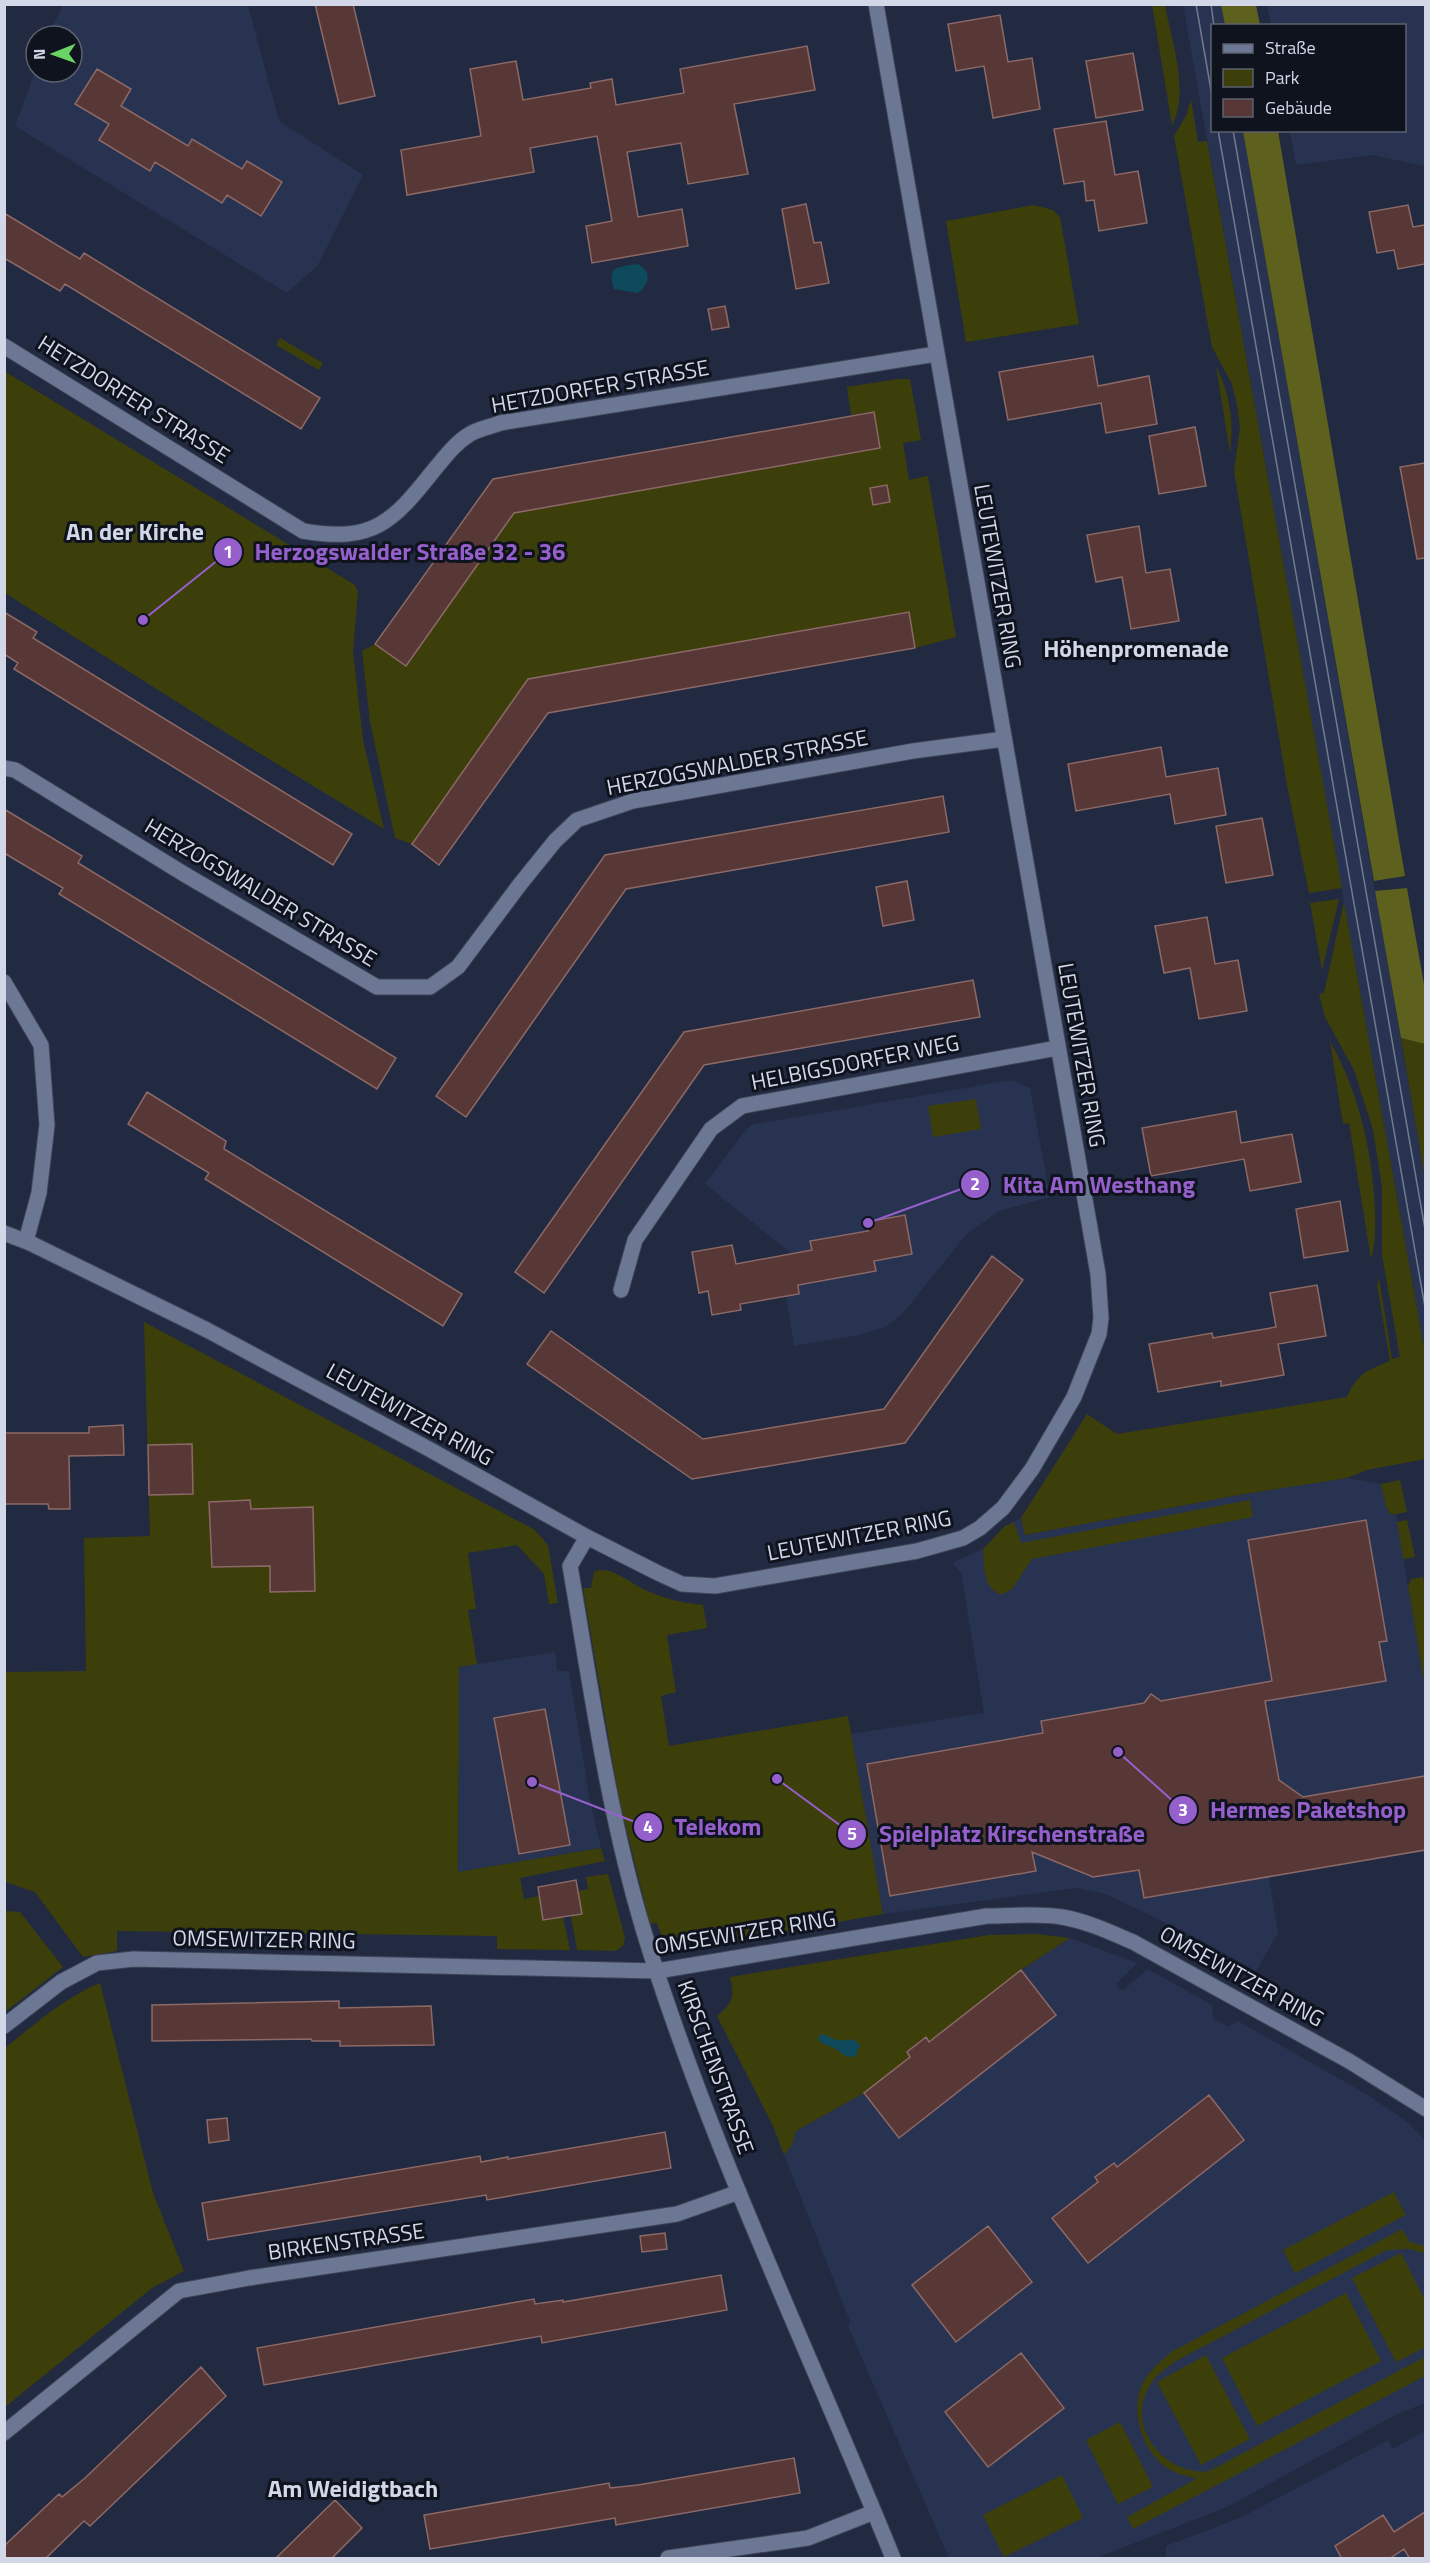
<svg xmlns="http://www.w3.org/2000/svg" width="1430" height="2563" font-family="'Titillium Web',sans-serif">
<rect width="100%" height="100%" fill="#212a41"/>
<path fill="#283351" d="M 63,5 L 248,5 L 279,121 L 363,175 L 318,265 L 287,293 L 15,126 L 36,69 L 36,72 L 72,72 L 72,36 L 48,36 Z
M 1183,5 L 1221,5 L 1225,25 L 1212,26 L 1212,130 L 1243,131 L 1425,1179 L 1425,1353 Z
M 1267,5 L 1425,5 L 1425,166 L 1372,155 L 1296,165 L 1290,131 L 1404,130 L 1404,26 L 1271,25 Z
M 1012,1080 L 1030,1088 L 1050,1197 L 999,1211 L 966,1235 L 903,1313 L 885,1327 L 860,1335 L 794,1346 L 786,1296 L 799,1293 L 792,1254 L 705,1184 L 742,1135 L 751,1125 Z
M 1347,1478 L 1381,1484 L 1386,1507 L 1391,1515 L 1396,1514 L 1425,1688 L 1425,1850 L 1269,1878 L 1278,1933 L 1256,1971 L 1195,1937 L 1106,1894 L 1076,1888 L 883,1914 L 851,1734 L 984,1713 L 961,1572 L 952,1563 L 983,1549 L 1005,1526 L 1021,1518 L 1025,1535 L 1239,1495 Z
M 555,1652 L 557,1671 L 569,1671 L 589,1796 L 601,1848 L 458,1873 L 459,1667 Z
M 1070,1938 L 1137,1963 L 1116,1984 L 1122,1991 L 1148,1969 L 1212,2005 L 1213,2018 L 1227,2027 L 1238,2021 L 1368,2095 L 1406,2121 L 1425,2140 L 1425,2403 L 1395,2415 L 1227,2507 L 1096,2558 L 949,2558 L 848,2326 L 850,2321 L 784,2155 L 792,2145 L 796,2131 L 864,2093 L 910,2057 L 907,2052 L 926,2037 L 929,2042 L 1021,1970 Z
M 1425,2431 L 1425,2558 L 1166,2558 L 1166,2546 L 1242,2517 L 1388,2440 L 1393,2449 Z"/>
<path fill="#3d3f0b" d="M 1152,5 L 1165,5 C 1171,39 1190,93 1172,125 Z
M 1191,99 L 1198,142 L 1207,141 L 1342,888 L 1309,893 L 1287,785 L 1234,471 L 1240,428 L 1237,405 L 1232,384 L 1212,347 L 1174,136 L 1186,116 Z
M 1034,205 L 1053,210 L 1060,217 L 1079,324 L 966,342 L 946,221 Z
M 280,338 L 323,363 L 319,370 L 276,345 Z
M 1216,366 C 1230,395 1234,420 1230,453 Z
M 4,371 L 355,585 L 358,592 L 353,652 L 363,740 L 384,829 L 223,731 L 5,593 Z
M 898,379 L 910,379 L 921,440 L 903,443 L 909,480 L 928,476 L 956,637 L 915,648 L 908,612 L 528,679 L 412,844 L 395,838 L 370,722 L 362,651 L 375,644 L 406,665 L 514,513 L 880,448 L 874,412 L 851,415 L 847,387 Z
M 1339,899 L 1322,970 L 1310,903 Z
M 1344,902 L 1425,1353 L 1425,1459 L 1367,1470 L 1347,1478 L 1239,1495 L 1025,1535 L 1021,1518 L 1087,1414 L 1117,1434 L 1347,1397 C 1358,1373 1366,1371 1390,1361 L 1377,1285 L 1379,1278 L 1392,1359 L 1400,1357 L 1382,1255 L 1382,1187 L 1373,1130 L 1354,1070 L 1325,1017 L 1319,994 L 1324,993 Z
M 1401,1038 L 1425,1044 L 1425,1179 Z
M 1330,1041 C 1359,1093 1372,1150 1375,1209 C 1375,1225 1376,1243 1371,1259 L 1349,1123 L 1343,1124 Z
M 976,1099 L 981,1129 L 933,1137 L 928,1106 Z
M 144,1322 L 535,1530 L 548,1545 L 558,1603 L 549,1604 L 544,1574 L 517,1545 L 468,1553 L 476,1609 L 468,1610 L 477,1664 L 459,1667 L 458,1872 L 601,1848 L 605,1861 L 520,1878 L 524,1899 L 539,1896 L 543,1920 L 563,1917 L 570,1950 L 497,1949 L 497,1936 L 117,1931 L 117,1951 L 83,1957 L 35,1892 L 5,1882 L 5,1672 L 86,1671 L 84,1538 L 150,1536 Z
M 1400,1480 L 1407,1512 L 1391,1515 L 1386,1507 L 1381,1484 Z
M 1250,1500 L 1253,1517 L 1032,1559 L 1012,1589 L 1001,1595 C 982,1586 985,1568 983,1549 L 1005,1526 L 1014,1522 L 1021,1543 Z
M 1407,1520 L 1415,1557 L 1403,1559 L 1397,1522 Z
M 599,1570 C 615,1569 629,1582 643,1589 C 662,1598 682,1603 703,1605 L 707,1628 L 667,1635 L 676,1692 L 661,1696 L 669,1746 L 848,1716 L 883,1914 L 687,1949 C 667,1950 662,1939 657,1923 L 650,1924 L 619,1799 L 583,1588 L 591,1588 L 594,1572 Z
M 1423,1577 L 1426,1595 L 1425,1688 L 1408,1586 L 1411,1579 Z
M 608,1874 L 625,1938 L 623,1946 L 615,1951 L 577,1950 L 571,1916 L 578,1891 L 588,1889 L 586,1877 Z
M 5,1911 L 20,1912 L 63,1967 L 5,2012 Z
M 1036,1934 L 1070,1938 L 1021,1970 L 929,2042 L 925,2037 L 907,2052 L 910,2057 L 864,2093 L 796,2131 L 792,2145 L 784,2155 L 773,2126 L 717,2016 C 733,2003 735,1997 730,1977 L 989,1935 Z
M 100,1983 L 153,2193 L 184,2271 L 152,2288 L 5,2407 L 5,2048 C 35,2024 64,1998 100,1983 Z
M 1394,2192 L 1406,2215 L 1295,2273 L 1283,2250 Z
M 1402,2229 L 1410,2242 L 1425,2246 L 1425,2253 L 1409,2249 L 1387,2250 L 1176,2361 C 1164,2370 1153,2377 1147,2391 C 1127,2431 1169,2477 1209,2471 L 1425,2357 L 1425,2376 L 1133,2529 L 1127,2517 L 1196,2479 C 1189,2476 1181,2475 1174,2472 C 1145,2458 1130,2417 1141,2387 C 1147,2372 1160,2362 1171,2352 Z
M 1401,2253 L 1425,2300 L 1426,2347 L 1396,2362 L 1352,2278 Z
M 1346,2293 L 1381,2361 L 1257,2426 L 1222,2358 Z
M 1206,2355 L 1250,2439 L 1201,2465 L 1157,2382 Z
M 1120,2422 L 1153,2487 L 1118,2504 L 1086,2440 Z
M 1062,2475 L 1083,2518 L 1004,2557 L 983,2515 Z"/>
<path fill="#5e601e" d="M 1221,5 L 1256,5 L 1260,25 L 1225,25 Z
M 1243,131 L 1278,131 L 1405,876 L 1374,881 Z
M 1407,888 L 1425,990 L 1425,1044 L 1401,1038 L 1375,891 Z"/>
<path fill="#0e495c" d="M 638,264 C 653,272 649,284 638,293 L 614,289 C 606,265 620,267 638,264 Z
M 823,2034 C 828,2036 833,2040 838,2040 C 849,2042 851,2035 860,2045 L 856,2056 L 847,2057 L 836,2049 L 820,2042 L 818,2037 Z"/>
<path fill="#583837" stroke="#8c6967" stroke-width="1.5" d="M 315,4 L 353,4 L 375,96 L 339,104 Z
M 1000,15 L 1008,62 L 1032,58 L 1040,109 L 993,118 L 984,66 L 956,71 L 948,24 Z
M 807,46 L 815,90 L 734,104 L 748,174 L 688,184 L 681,143 L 627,152 L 638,217 L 682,209 L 688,246 L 592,263 L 586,226 L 612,221 L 597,136 L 530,148 L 534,172 L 407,195 L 401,150 L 481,136 L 470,69 L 516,61 L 523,100 L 591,88 L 590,83 L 612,79 L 616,105 L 684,93 L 680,69 Z
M 1133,53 L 1143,110 L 1096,118 L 1086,61 Z
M 97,69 L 131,89 L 121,106 L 188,146 L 192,139 L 242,169 L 247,161 L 282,182 L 261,216 L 227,195 L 222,203 L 155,162 L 150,171 L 99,140 L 109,124 L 75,104 Z
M 1106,121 L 1115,175 L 1138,171 L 1147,223 L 1099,231 L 1094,200 L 1086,201 L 1084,181 L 1064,184 L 1054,129 Z
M 806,204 L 814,243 L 821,242 L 829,283 L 796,289 L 782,209 Z
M 1408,205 L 1413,227 L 1425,225 L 1425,264 L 1398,269 L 1394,250 L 1377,253 L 1369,212 Z
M 4,213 L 80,259 L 84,253 L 320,398 L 301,429 L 65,284 L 60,291 L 4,258 Z
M 725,306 L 729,327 L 712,330 L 708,309 Z
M 1093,356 L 1098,386 L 1149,376 L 1157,424 L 1106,433 L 1101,403 L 1008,420 L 999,372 Z
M 874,412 L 880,448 L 514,513 L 406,666 L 375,644 L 493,479 Z
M 1195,427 L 1206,486 L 1159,494 L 1149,436 Z
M 1425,463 L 1425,558 L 1417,559 L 1400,467 Z
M 887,485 L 890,502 L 873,505 L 870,488 Z
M 1139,526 L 1146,573 L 1170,569 L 1179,621 L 1131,629 L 1122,577 L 1096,582 L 1087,535 Z
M 4,612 L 37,632 L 33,638 L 352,834 L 333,865 L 14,669 L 18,663 L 4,654 Z
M 909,612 L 915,648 L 548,713 L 439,865 L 412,844 L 528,679 Z
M 1161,747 L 1166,777 L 1218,768 L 1226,815 L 1175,824 L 1170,794 L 1076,811 L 1068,764 Z
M 943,796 L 949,832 L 626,889 L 466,1117 L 436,1096 L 605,855 Z
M 4,809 L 82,856 L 78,863 L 396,1058 L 377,1089 L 59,894 L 63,888 L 4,853 Z
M 1262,818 L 1273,875 L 1226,883 L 1216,826 Z
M 907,881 L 914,920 L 883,926 L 876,887 Z
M 1207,917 L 1215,964 L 1238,960 L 1247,1011 L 1199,1019 L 1190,968 L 1164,973 L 1155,926 Z
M 973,980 L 980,1017 L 704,1065 L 544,1293 L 515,1272 L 684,1032 Z
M 147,1092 L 226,1141 L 224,1149 L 462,1294 L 443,1326 L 205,1179 L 209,1173 L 128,1124 Z
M 1236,1111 L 1241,1143 L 1292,1134 L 1301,1182 L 1250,1191 L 1244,1159 L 1151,1176 L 1142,1128 Z
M 1340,1201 L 1348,1251 L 1304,1258 L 1296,1209 Z
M 905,1215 L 912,1254 L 874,1261 L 876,1271 L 798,1285 L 799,1294 L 740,1304 L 741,1310 L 712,1315 L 708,1291 L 699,1293 L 692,1252 L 732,1245 L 736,1264 L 812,1250 L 810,1241 L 868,1231 L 866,1222 Z
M 992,1256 L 1023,1280 L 905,1443 L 692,1479 L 527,1364 L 551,1331 L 703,1439 L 884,1409 Z
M 1317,1285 L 1326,1336 L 1278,1344 L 1284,1375 L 1221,1386 L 1221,1381 L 1158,1392 L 1149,1344 L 1212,1333 L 1213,1338 L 1276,1327 L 1270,1293 Z
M 123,1425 L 124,1455 L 69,1456 L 70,1509 L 49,1509 L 48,1504 L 4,1504 L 4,1433 L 89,1433 L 89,1427 Z
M 192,1444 L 193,1494 L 149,1495 L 148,1445 Z
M 250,1500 L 251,1509 L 313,1507 L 315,1591 L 270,1592 L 270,1566 L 212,1567 L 209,1502 Z
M 1366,1520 L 1387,1641 L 1379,1642 L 1386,1681 L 1265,1701 L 1279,1780 L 1303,1797 L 1425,1776 L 1425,1850 L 1144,1898 L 1139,1870 L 1093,1877 L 1032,1852 L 1036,1871 L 890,1896 L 867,1764 L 1043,1733 L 1041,1721 L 1144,1703 L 1151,1694 L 1161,1701 L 1272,1681 L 1248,1540 Z
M 545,1709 L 570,1845 L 519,1854 L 494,1718 Z
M 576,1880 L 582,1914 L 543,1920 L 538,1887 Z
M 1021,1970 L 1056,2015 L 899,2138 L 864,2093 L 910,2057 L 907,2052 L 926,2037 L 929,2042 Z
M 339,2001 L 339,2008 L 431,2006 L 434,2045 L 340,2046 L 340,2041 L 312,2041 L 311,2039 L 152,2041 L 152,2005 Z
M 1209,2095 L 1244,2140 L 1088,2263 L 1052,2218 L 1098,2182 L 1095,2177 L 1114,2163 L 1117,2167 Z
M 227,2118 L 229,2140 L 209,2143 L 207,2120 Z
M 665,2132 L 671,2168 L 487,2200 L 486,2195 L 208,2240 L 202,2203 L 480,2156 L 481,2162 L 508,2157 L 508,2159 Z
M 988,2226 L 1032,2282 L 956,2342 L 912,2285 Z
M 665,2233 L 667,2249 L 642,2252 L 640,2236 Z
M 721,2275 L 727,2310 L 542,2343 L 541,2336 L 264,2385 L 257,2348 L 534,2299 L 535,2304 L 563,2300 L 563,2302 Z
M 1021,2353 L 1064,2408 L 988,2467 L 945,2412 Z
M 201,2367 L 226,2396 L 90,2526 L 84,2521 L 45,2559 L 4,2559 L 4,2546 L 59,2494 L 62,2497 L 85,2478 Z
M 794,2458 L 800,2493 L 616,2525 L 615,2518 L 430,2549 L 424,2515 L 609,2483 L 610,2488 L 638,2485 Z
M 335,2500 L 362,2528 L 331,2559 L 275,2559 Z
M 1425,2512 L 1425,2559 L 1410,2559 L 1404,2549 L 1389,2559 L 1342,2559 L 1335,2546 L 1383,2515 L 1394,2532 Z"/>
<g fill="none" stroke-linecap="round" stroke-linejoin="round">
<g stroke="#3f4559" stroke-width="17">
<path id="minor" d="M 4,346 L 303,531 C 373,543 392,523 434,470 C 445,457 455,443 470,434 C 478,429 490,427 500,423 L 936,354
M 4,768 L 15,770 L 184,874 L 377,987 L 430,987 L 458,967 L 521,883 L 555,841 L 577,820 L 633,801 L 913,751 L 1004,739
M 4,982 L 41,1045 L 47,1125 L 39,1193 L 26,1241
M 4,1233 L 30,1243 L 207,1330 L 427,1448 L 587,1537 L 658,1573 L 682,1584 L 715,1586 L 917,1551 L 963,1538 L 980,1528 L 1003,1508 L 1032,1469 L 1074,1397 L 1099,1334 L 1101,1318 L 1098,1274 L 876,4
M 621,1290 L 635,1240 L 711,1129 L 742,1106 L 1057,1048
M 587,1537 L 570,1566 C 591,1688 608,1813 644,1932 C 710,2147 809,2350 893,2558
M 4,2026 L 61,1982 L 97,1963 L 134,1959 L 657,1971 L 987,1916 C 1011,1916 1037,1913 1062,1917 C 1086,1921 1110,1932 1133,1942 L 1349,2061 L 1426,2109
M 4,2433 L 179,2291 L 249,2278 L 677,2214 L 739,2192
M 668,2558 L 808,2538 L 874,2512"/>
</g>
<use href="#minor" stroke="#6c7793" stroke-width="15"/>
<path stroke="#727a8d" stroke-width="1.5" d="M 1196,4 L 1212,96
M 1211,4 L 1214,26
M 1218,130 L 1426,1313
M 1233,130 L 1426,1235"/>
</g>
<g text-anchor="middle" stroke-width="6" stroke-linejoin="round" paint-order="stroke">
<g font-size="22" fill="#d2d8e8" stroke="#0f131e">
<text transform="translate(600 386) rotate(-10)" y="8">HETZDORFER STRASSE</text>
<text transform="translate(134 399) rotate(32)" y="8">HETZDORFER STRASSE</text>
<text transform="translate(998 576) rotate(80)" y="8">LEUTEWITZER RING</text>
<text transform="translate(737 762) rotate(-11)" y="8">HERZOGSWALDER STRASSE</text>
<text transform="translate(261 892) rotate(31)" y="8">HERZOGSWALDER STRASSE</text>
<text transform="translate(1082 1055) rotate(80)" y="8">LEUTEWITZER RING</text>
<text transform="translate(855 1062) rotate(-11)" y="8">HELBIGSDORFER WEG</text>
<text transform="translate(410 1414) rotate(29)" y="8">LEUTEWITZER RING</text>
<text transform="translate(859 1535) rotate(-11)" y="8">LEUTEWITZER RING</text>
<text transform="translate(745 1932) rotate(-9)" y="8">OMSEWITZER RING</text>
<text transform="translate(264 1939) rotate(1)" y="8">OMSEWITZER RING</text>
<text transform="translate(1242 1976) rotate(29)" y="8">OMSEWITZER RING</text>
<text transform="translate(716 2067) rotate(70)" y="8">KIRSCHENSTRASSE</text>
<text transform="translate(346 2241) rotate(-8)" y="8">BIRKENSTRASSE</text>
</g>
<g font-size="24" font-weight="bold" fill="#d2d8e8" stroke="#0f131e">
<text x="135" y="540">An der Kirche</text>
<text x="1136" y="657">Höhenpromenade</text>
<text x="353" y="2497">Am Weidigtbach</text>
</g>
</g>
<path fill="none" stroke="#9560cb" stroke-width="2" d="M143 620L228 552M868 1223L975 1184M1118 1752L1183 1810M532 1782L648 1827M777 1779L852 1834"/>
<g fill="#9560cb" stroke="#0f131e" stroke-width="2">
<circle cx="143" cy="620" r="6"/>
<circle cx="868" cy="1223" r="6"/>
<circle cx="1118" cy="1752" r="6"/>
<circle cx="532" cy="1782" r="6"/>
<circle cx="777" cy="1779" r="6"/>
<circle cx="228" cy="552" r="15"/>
<circle cx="975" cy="1184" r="15"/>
<circle cx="1183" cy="1810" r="15"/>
<circle cx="648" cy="1827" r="15"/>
<circle cx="852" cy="1834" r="15"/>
</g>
<g font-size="18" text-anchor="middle" font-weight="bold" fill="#fff">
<text x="228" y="558">1</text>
<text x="975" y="1190">2</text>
<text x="1183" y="1816">3</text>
<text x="648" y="1833">4</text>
<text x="852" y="1840">5</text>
</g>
<g font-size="24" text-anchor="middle" font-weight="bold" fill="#9560cb" stroke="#0f131e" stroke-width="6" stroke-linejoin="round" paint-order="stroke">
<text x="410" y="560">Herzogswalder Straße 32 - 36</text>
<text x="1099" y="1193">Kita Am Westhang</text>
<text x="1308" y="1818">Hermes Paketshop</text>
<text x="718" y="1835">Telekom</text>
<text x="1012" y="1842">Spielplatz Kirschenstraße</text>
</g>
<rect width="1430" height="2563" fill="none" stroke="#d2d8e8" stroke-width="12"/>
<rect x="1211" y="24" width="195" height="108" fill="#0f131e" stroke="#5d626f" stroke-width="1.5"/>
<rect x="1223" y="44" width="30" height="9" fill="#6c7793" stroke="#5d626f" stroke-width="1.5"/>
<text x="1265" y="54" font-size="18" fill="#d2d8e8">Straße</text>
<rect x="1223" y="69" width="30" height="18" fill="#3d3f0b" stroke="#5d626f" stroke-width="1.5"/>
<text x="1265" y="84" font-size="18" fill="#d2d8e8">Park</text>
<rect x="1223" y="99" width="30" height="18" fill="#583837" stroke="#5d626f" stroke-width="1.5"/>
<text x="1265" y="114" font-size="18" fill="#d2d8e8">Gebäude</text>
<g transform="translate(54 54) rotate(269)"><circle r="28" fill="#0f131e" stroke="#5d626f" stroke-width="1.5"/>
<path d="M0-4.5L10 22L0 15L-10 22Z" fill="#69d464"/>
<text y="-9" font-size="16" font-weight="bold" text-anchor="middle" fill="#d2d8e8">N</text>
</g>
</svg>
